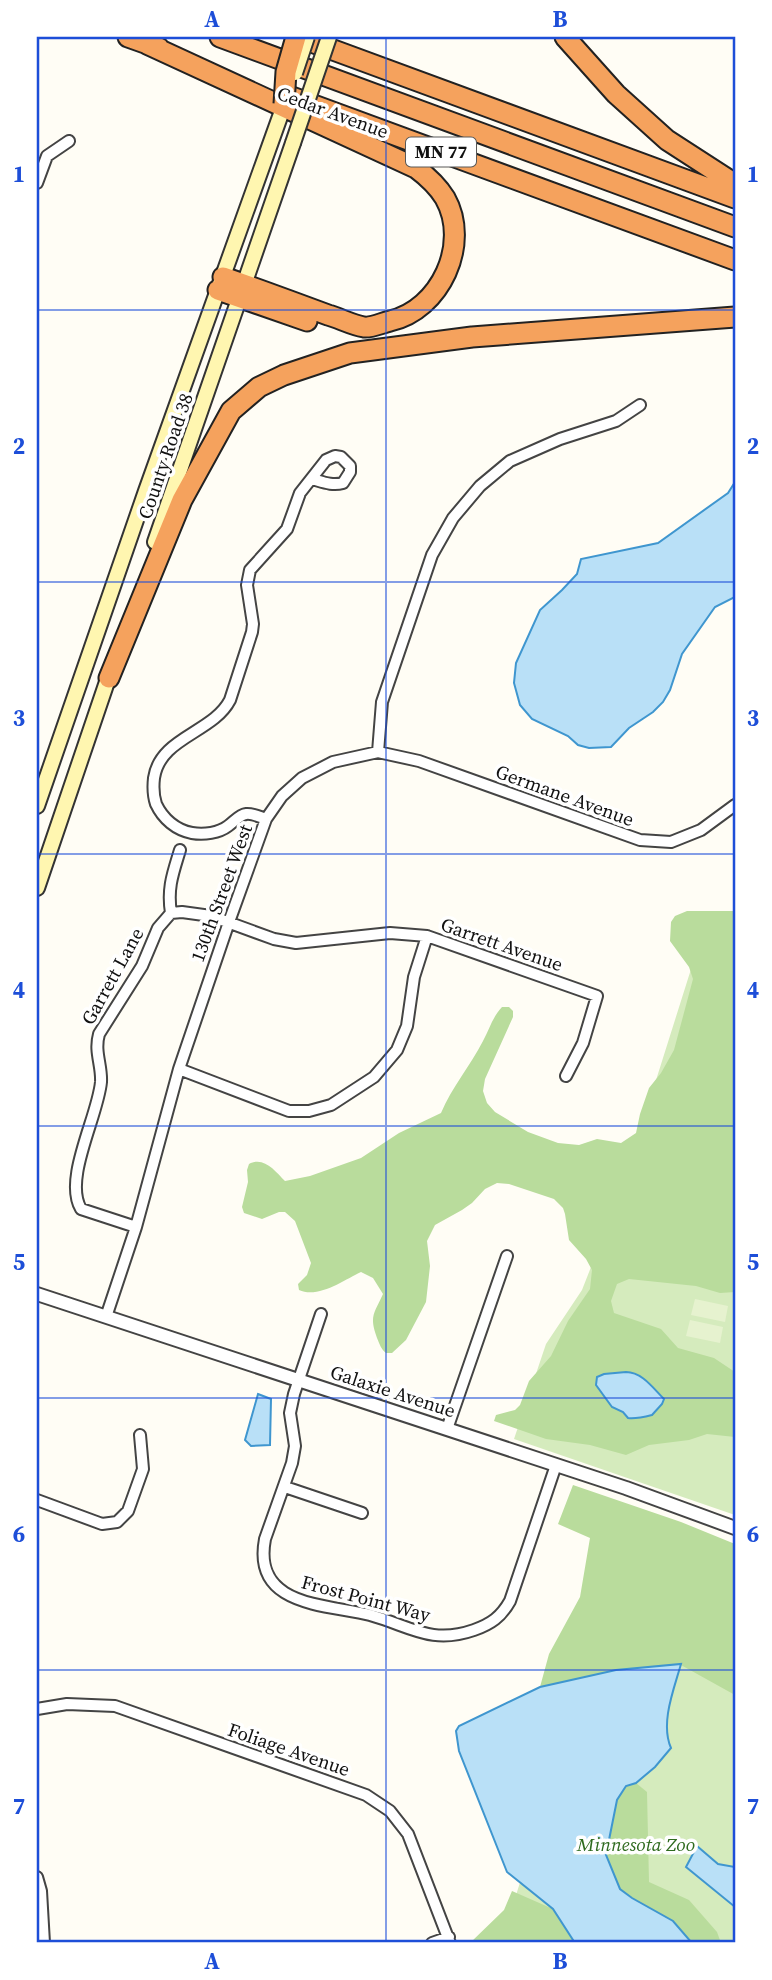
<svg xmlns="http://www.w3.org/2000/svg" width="772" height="1980" font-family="'Source Serif 4',serif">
<rect width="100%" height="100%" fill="#fffdf5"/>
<path fill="#d5ebbd" d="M 735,924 L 735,1515 L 514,1439 L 546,1344 L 582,1290 L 622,1188 L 692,966 Z
M 735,1550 L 735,1943 L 501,1943 L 609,1599 Z"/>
<path fill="#b9dc9c" d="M 687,911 L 735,911 L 735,1292 L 720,1293 L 696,1286 L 629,1279 L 617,1284 L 611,1301 L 614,1313 L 661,1329 L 678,1348 L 714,1358 L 735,1372 L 735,1437 L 707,1434 L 689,1440 L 649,1445 L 626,1455 L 590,1445 L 546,1439 L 494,1421 L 496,1415 L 515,1410 L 520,1405 L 529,1381 L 551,1356 L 568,1321 L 590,1289 L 592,1270 L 586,1259 L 569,1240 L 565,1214 L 563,1208 L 554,1199 L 509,1184 L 497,1183 L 485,1189 L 472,1203 L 462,1210 L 435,1225 L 427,1241 L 430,1266 L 426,1302 L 406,1340 L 392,1353 L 386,1353 C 381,1349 380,1345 377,1338 C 369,1316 374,1314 383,1294 L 373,1278 L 361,1272 C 344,1280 318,1299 299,1290 L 298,1284 L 307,1275 L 311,1263 L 295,1221 L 285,1212 L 279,1212 L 262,1219 L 244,1213 L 242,1207 L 248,1182 L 247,1170 L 249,1164 C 264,1156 275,1171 285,1181 L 310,1176 L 361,1158 L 399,1133 L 441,1113 C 452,1087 470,1066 483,1041 C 490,1028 492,1018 502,1007 L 509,1007 L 513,1011 L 513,1017 L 485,1079 L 483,1091 L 487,1103 L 495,1112 L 528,1132 L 558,1143 L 579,1145 L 597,1139 L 621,1143 L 636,1133 L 640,1114 L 649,1088 L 661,1073 L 674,1050 L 693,979 L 689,967 L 670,941 L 671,922 L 675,916 Z
M 573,1485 L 681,1522 L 735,1544 L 735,1695 L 681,1665 L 616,1670 L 540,1687 L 549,1654 L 580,1597 L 590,1538 L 558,1524 Z
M 636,1783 L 647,1792 L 649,1882 L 689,1900 L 717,1932 L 721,1943 L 692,1943 L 673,1921 L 632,1898 L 620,1889 L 606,1855 L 617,1800 L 626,1786 Z
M 512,1891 L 553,1909 L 575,1943 L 470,1943 L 504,1910 Z"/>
<path fill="#e6f2cf" d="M 695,1299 L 728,1306 L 725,1322 L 691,1315 Z
M 690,1320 L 723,1327 L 720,1343 L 686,1336 Z"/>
<path fill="#b9e0f7" stroke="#3f96cf" stroke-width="2" d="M 735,482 L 735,597 L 715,607 L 682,654 L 670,690 L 663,702 L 653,712 L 629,728 L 611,747 L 589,748 L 578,745 L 568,736 L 532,719 L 520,705 L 514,683 L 516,663 L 540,610 L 562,590 L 577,574 L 581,559 L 658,543 L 728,493 Z
M 626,1372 C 642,1372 653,1388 664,1399 L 662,1404 L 652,1415 C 644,1417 635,1419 628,1418 L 623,1412 L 612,1407 L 596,1385 L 597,1377 L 604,1374 Z
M 258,1394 L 271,1399 L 270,1445 L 251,1446 L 245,1440 Z
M 681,1664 C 674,1689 660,1723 671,1748 L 655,1767 L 636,1783 L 626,1786 L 617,1800 L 606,1855 L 620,1889 L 632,1898 L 673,1921 L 692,1943 L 575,1943 L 553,1909 L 507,1872 L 459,1751 L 456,1731 L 459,1726 L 540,1687 L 616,1670 Z
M 697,1846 L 718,1864 L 735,1867 L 735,1907 L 686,1867 Z"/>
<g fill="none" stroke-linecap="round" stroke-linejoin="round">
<g stroke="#444" stroke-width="14">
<path id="minor" d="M 37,183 L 47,156 L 69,141
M 378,752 L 419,761 L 640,840 L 671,842 L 701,830 L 735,805
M 266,819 C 260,817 252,813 246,814 C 239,815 234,822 228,826 C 219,833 204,835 192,833 C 176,830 163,819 156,804 C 153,795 153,787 154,778 C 160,737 213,733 230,700 L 252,632 L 253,624 L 247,585 L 250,570 L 287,529 L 300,493 L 326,460 L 335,456 L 341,457 L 350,466 L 350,472 L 343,483 C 332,486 323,482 312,479
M 171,913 L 182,912 L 211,916 L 274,939 L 296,943 L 390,933 L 427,936 L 597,996 L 583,1043 L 566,1076
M 171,913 C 167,888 173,873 180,850
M 179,1069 L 289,1111 L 309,1111 L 331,1105 L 374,1077 L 397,1050 L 407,1026 L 414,977 L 427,936
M 136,1227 L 81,1209 C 63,1179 98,1116 101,1082 C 102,1065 94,1052 99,1034 L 142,966 L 158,928 L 171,913
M 321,1314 L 294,1394 L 290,1413 L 295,1446 L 292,1463 L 265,1539 C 252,1607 326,1604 370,1615 C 410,1626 431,1645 474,1630 C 491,1624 501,1617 510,1601 L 556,1465
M 106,1317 L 136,1227 L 179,1069 L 229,922 L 266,819 L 282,796 L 302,778 L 333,762 L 378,752 L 382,702 L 432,555 L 453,518 L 480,486 L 510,461 L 560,439 L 616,421 L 640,405
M 447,1429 L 507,1256
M 285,1487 L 362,1513
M 37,1500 L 102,1524 L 117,1522 L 128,1511 L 143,1469 L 140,1435
M 37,1709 L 67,1704 L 115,1706 L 366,1795 L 390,1811 L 408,1834 L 450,1943
M 37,1877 L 41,1891 L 44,1943
M 432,1943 L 449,1937"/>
</g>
<g stroke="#444" stroke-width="16">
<path id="tertiary" d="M 37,1294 L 626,1488 L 735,1528"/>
</g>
<g stroke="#333" stroke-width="18">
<path id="secondary" d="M 155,542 L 293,143
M 37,806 L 146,491 L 282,111
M 37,888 L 111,670"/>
</g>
<g stroke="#222" stroke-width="23">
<path id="motorway" d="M 128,37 L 159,48
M 220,37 L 735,227
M 298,37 L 735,198
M 565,37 L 616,94 L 667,140 L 735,184
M 147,44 L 416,168 C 428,177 437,185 445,198 C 471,244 440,310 390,321 C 382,323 371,328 364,327 C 352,325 339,318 328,315 C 293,302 258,289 223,277
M 289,96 L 735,260
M 218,290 L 307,321
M 109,678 L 182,500 L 231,411 L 259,387 L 284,375 L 350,353 L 472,337 L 735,317"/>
</g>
<use href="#minor" stroke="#fff" stroke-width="10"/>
<use href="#tertiary" stroke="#fff" stroke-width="12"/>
<use href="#secondary" stroke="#fff6b0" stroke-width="14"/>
<use href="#motorway" stroke="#f5a25d" stroke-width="19"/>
<g stroke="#333" stroke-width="18" stroke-linecap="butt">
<path id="secondary-bridge" d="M 295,73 L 307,37
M 293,143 L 329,37"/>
</g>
<g stroke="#222" stroke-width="23" stroke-linecap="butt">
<path id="motorway-bridge" d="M 284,104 L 286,72 L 296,37"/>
</g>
<use href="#secondary-bridge" stroke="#fff6b0" stroke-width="14"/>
<use href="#motorway-bridge" stroke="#f5a25d" stroke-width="19"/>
</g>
<path fill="none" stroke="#1d4ed8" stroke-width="2" stroke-opacity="0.55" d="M 386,37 L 386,1943M 37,310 L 735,310M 37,582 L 735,582M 37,854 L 735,854M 37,1126 L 735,1126M 37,1398 L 735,1398M 37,1670 L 735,1670"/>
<g text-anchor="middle" stroke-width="7" stroke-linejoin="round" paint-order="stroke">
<rect fill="#fff" stroke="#585858" stroke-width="2" x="406" y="137.5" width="70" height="29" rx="5"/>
<g font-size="18" font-weight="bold" fill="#111">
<text x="441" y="158">MN 77</text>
</g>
<g font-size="19" fill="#111" stroke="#fff">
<text transform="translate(333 112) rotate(20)" y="7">Cedar Avenue</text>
<text transform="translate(165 456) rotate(-71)" y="7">County Road 38</text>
<text transform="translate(565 795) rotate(20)" y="7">Germane Avenue</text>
<text transform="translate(221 893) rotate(-70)" y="7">130th Street West</text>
<text transform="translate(502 944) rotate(19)" y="7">Garrett Avenue</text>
<text transform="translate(112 976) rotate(-61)" y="7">Garrett Lane</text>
<text transform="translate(393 1391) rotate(18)" y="7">Galaxie Avenue</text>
<text transform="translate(366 1598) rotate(15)" y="7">Frost Point Way</text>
<text transform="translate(289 1749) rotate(19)" y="7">Foliage Avenue</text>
</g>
<g font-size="19" font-style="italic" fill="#2f6b1f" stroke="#fff">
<text x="636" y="1851">Minnesota Zoo</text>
</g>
</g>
<rect width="772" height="1980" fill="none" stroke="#ffffff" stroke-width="77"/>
<rect x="38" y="38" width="696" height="1903" fill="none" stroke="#1d4ed8" stroke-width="2.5"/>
<g font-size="23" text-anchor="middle" font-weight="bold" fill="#1d4ed8">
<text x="212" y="27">A</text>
<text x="560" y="27">B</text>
<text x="19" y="182">1</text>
<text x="753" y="182">1</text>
<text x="19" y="454">2</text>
<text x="753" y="454">2</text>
<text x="19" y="726">3</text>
<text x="753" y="726">3</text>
<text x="19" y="998">4</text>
<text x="753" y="998">4</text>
<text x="19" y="1270">5</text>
<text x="753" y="1270">5</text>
<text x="19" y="1542">6</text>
<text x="753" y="1542">6</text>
<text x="19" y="1814">7</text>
<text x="753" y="1814">7</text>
<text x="212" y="1969">A</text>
<text x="560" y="1969">B</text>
</g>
</svg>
